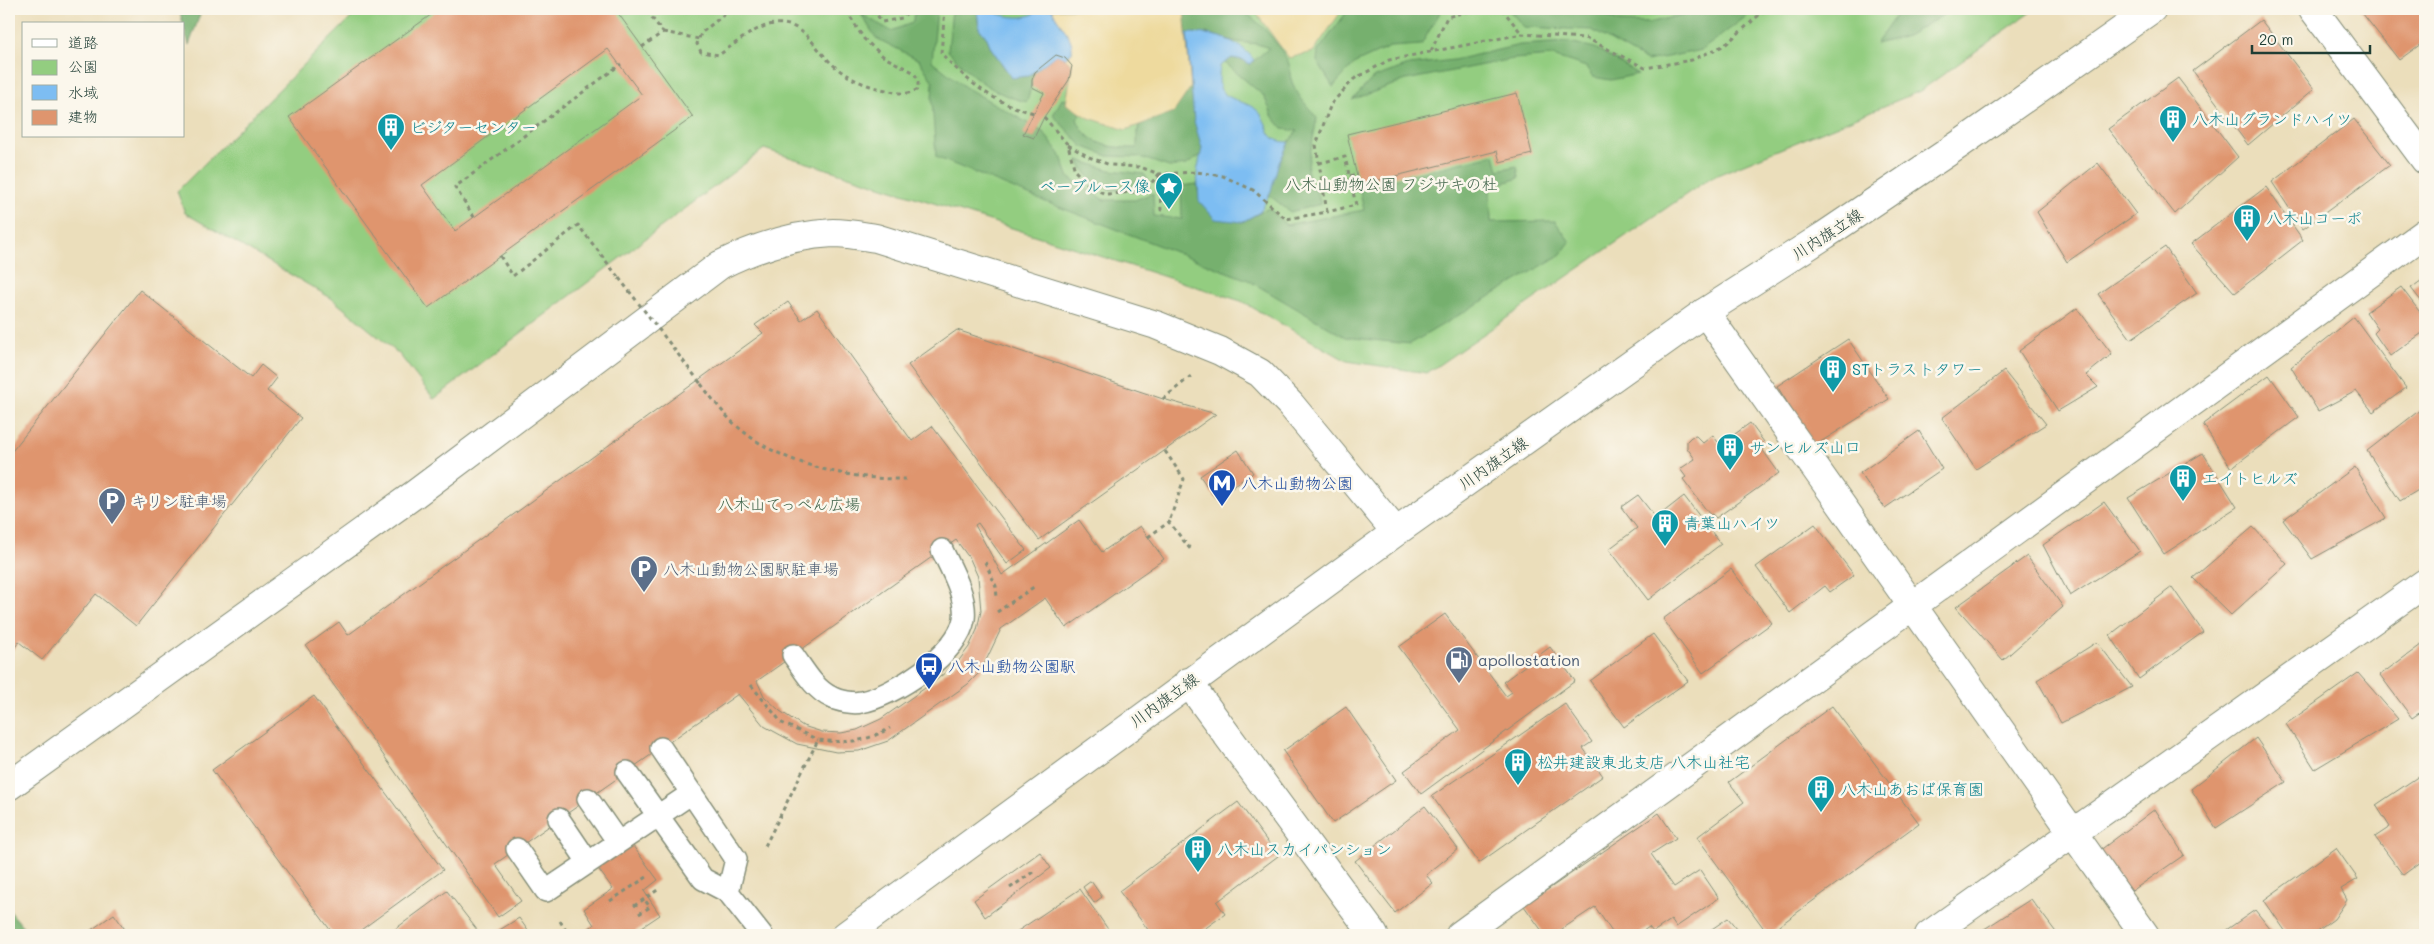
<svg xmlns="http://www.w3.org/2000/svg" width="2434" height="944" font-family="Mali,'Klee One',sans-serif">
<rect width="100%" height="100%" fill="#fbf7ec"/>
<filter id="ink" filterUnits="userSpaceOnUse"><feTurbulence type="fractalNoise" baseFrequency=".02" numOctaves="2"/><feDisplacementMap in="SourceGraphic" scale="10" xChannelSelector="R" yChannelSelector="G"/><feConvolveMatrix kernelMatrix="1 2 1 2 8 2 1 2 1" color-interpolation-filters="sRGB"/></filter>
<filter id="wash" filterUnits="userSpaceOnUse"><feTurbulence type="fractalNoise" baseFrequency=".0096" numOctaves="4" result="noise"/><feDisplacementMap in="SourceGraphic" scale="20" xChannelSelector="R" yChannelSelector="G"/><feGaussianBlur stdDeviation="1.12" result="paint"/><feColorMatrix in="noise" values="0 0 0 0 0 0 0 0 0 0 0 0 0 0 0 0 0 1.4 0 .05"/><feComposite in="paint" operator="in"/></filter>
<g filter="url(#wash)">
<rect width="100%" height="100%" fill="#ebdebb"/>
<path fill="#93cd80" stroke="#59855a" d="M 360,9 L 2035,9 L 1920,91 L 1710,178 L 1427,373 L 1347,361 L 1241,301 L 764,149 L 434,399 L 399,354 L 331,298 L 185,213 L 177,191 Z"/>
<path fill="#76b06e" stroke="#4a7651" d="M 179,9 L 202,9 L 189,45 Z
M 916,9 L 937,9 L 932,61 L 965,87 L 1043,132 L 1060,154 L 1069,178 L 1104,200 L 1135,200 L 1153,193 L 1154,216 L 1182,219 L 1181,186 L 1197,184 L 1200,201 L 1242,222 L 1269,208 L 1286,225 L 1364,210 L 1359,187 L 1494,155 L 1498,170 L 1517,166 L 1519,178 L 1490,187 L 1491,222 L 1555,221 L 1570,242 L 1560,255 L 1410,344 L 1345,337 L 1248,280 L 1046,202 L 936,157 L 932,100 L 933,82 L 919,60 L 876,38 L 861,14 L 891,31 L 912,23 Z
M 952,9 L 977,9 L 979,28 L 987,38 L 991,48 L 1010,76 L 1028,76 L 1035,72 L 1027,102 C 991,94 972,76 948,51 Z
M 1160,9 L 1239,9 C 1258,19 1277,41 1287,60 C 1291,65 1289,73 1291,79 C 1295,93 1308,107 1317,118 L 1307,170 L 1321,204 L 1290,212 L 1269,195 L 1278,165 L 1289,142 L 1297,131 L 1283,129 L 1273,117 L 1264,96 L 1225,63 L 1231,58 L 1243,60 L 1250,64 L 1269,48 L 1257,44 L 1237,42 L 1206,33 L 1207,151 L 1186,165 L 1169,167 L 1140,157 L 1108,156 L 1082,146 L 1053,115 L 1062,99 L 1075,102 L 1084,108 L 1077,119 C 1087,146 1111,148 1137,148 L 1137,133 L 1145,106 Z
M 1349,9 L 1442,9 L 1421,45 L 1390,47 L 1355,63 L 1333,87 L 1317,61 L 1318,51 Z
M 1508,9 L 1591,9 L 1619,22 L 1649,23 L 1692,12 L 1696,9 L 1756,9 L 1702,50 L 1647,61 L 1592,30 L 1524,27 Z
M 1900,9 L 1954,9 L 1907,36 L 1876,44 Z
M 1569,42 L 1595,48 L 1638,74 L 1611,80 L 1593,77 L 1586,67 L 1553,56 L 1513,59 L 1406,80 L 1352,100 L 1373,78 L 1409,65 L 1454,60 L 1520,45 Z
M 1078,160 L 1110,170 L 1144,174 L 1149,181 C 1121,199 1091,190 1078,160 Z
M 9,910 L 30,935 L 9,935 Z"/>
<path fill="#eeda9e" stroke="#868c69" d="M 1052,9 L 1184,9 L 1191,87 L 1174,112 L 1126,130 L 1089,118 L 1066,104 L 1072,66 L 1065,58 L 1072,52 C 1071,31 1059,28 1052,9 Z
M 1253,9 L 1343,9 L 1313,52 L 1289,58 Z"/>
<path fill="#7dbdf2" stroke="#4e7d93" d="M 977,9 L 995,9 L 998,14 C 1010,17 1026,20 1036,12 L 1037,9 L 1052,9 C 1058,25 1074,35 1072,52 L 1065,58 L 1056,55 L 1028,76 L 1012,78 L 991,48 L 987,38 L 979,28 Z
M 1187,33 C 1212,33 1238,38 1254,60 L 1250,64 L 1243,60 L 1232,58 L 1220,66 C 1219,74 1218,83 1221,90 C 1227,100 1249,102 1258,111 C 1271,125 1264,142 1289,142 L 1278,165 L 1271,191 L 1260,212 L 1242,222 L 1215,219 L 1199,201 L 1197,172 L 1202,148 L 1194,121 Z"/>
<g id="blocks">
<path fill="#df956e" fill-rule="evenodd" d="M 439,9 L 615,9 L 693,117 L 428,308 L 289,117 ZM 608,49 L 642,95 L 455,231 L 422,185 Z
M 2359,9 L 2425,9 L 2425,41 L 2399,60 Z
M 2261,20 L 2314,89 L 2248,145 L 2193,71 Z
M 1056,55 L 1065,58 L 1072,66 L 1069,80 L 1044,117 L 1034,138 L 1023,134 L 1044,93 L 1032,87 L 1032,80 L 1035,72 Z
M 2178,78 L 2238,157 L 2175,214 L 2108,129 Z
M 1517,93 L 1532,154 L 1500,162 L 1497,151 L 1359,185 L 1347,134 Z
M 2354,119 L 2390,165 L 2303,229 L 2272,182 Z
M 2098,163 L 2136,214 L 2067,262 L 2037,212 Z
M 2266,187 L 2303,240 L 2235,293 L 2191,244 Z
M 2165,247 L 2197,293 L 2131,339 L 2098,294 Z
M 2425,278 L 2425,306 L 2411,288 Z
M 2401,287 L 2425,319 L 2425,331 L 2390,356 L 2374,333 L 2378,329 L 2366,312 Z
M 140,290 L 251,378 L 261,365 L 277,378 L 267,391 L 301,418 L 136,626 L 96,594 L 42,660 L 19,642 L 9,655 L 9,455 Z
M 788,302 L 801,320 L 817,309 L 912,441 L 932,426 L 1026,550 L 1007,564 L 978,523 L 975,525 L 1002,575 L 1079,520 L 1102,552 L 1140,526 L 1164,559 L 1066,628 L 1045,598 L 1001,629 L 981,671 L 968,684 L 888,741 L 859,751 L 836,752 L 797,744 L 764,726 L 738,694 L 495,864 L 521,901 L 498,917 L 306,646 L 339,622 L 348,635 L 763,333 L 755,325 ZM 956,540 L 970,559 L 978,577 L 981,611 L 977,630 L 969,647 L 957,663 L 935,681 L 881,719 L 857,730 L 841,733 L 822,732 L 803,726 L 780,711 L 764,696 L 757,681 Z
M 2077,308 L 2112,354 L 2086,375 L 2098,387 L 2058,411 L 2019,351 Z
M 2354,317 L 2406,388 L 2373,412 L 2356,391 L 2318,411 L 2291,367 Z
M 957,330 L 1163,399 L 1216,414 L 1039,540 L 908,365 Z
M 1848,339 L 1889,399 L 1814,446 L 1777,386 Z
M 2004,371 L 2046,424 L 1976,469 L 1942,418 Z
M 2269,375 L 2299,417 L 2231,468 L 2203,424 Z
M 2425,406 L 2425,486 L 2400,501 L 2367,451 Z
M 1750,423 L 1764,442 L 1759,445 L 1779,473 L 1716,518 L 1712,514 L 1710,515 L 1683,479 L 1686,477 L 1680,469 L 1695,459 L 1687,448 L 1687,441 L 1691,437 L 1696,436 L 1703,443 L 1713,435 L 1720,445 Z
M 1919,431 L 1942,469 L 1885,508 L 1860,473 Z
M 1238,450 L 1253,473 L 1215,498 L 1200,476 Z
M 2203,453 L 2237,507 L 2164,554 L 2128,498 Z
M 2355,467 L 2386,518 L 2312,559 L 2283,520 Z
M 1638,495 L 1656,518 L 1684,496 L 1721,544 L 1648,600 L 1609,549 L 1637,528 L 1621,507 Z
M 2104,502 L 2140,551 L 2070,596 L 2043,545 Z
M 1815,524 L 1854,575 L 1830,592 L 1825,586 L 1790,613 L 1756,567 Z
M 2253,527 L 2287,564 L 2231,615 L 2193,578 Z
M 2027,556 L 2063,607 L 2003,660 L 1956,607 Z
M 1731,569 L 1772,623 L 1703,673 L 1663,619 Z
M 2172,587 L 2203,632 L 2139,679 L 2110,635 Z
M 1445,614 L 1506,696 L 1512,692 L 1503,682 L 1550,647 L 1575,681 L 1421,794 L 1404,771 L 1460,730 L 1399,647 Z
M 1653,634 L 1688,681 L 1624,727 L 1590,681 Z
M 2097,642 L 2132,687 L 2061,723 L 2037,680 Z
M 2425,642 L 2425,709 L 2412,718 L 2380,675 Z
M 2358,673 L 2398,719 L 2315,769 L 2286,724 Z
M 314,696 L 443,870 L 354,935 L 334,935 L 212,770 Z
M 1565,704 L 1592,742 L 1583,748 L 1603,776 L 1479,863 L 1432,796 Z
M 1832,706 L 1919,823 L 1768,934 L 1697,837 L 1744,802 L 1729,782 Z
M 1346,707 L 1396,780 L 1333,823 L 1283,751 Z
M 2256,738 L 2286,782 L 2216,828 L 2191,789 Z
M 2425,772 L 2425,859 L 2403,875 L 2375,837 L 2390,827 L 2376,805 Z
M 1238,802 L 1278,856 L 1217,902 L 1225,914 L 1196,935 L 1152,935 L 1119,891 Z
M 1425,806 L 1458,849 L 1426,875 L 1433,883 L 1395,913 L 1355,861 Z
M 2155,809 L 2184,855 L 2126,895 L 2099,851 Z
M 1659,813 L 1676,838 L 1651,854 L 1674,887 L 1700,870 L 1719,898 L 1676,927 L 1671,920 L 1653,932 L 1649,927 L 1637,935 L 1614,935 L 1595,907 L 1553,935 L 1545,935 L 1524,906 Z
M 630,842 L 658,880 L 644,891 L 660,915 L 630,935 L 580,935 L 579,934 L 594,925 L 584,909 L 613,889 L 596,866 Z
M 2336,848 L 2358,879 L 2341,889 L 2347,900 L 2334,919 L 2312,935 L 2288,935 L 2264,900 Z
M 1040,852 L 1051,868 L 985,917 L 974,900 Z
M 1091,881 L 1102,897 L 1094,903 L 1083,887 Z
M 1080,889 L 1112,935 L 1012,935 Z
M 447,891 L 481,935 L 387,935 Z
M 2031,899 L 2058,935 L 1975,935 Z
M 2255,910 L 2275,935 L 2219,935 Z
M 114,914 L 129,935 L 84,935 Z
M 519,918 L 531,935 L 501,935 L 498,931 Z
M 1728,918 L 1742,935 L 1703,935 Z"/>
</g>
</g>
<g filter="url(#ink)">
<use href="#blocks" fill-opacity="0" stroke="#858e78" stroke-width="1"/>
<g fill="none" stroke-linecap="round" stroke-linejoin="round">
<g stroke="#858e78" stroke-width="24">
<path id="service" d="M 793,655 C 804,670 814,689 831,697 C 838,701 853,704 861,702 C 894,696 958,654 964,619 C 967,596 951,569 942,550
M 661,748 L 736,859 L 728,892
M 627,772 L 703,879 L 728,892 L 762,935
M 588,799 L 618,842
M 559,819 L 588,862
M 517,849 L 546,891 L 692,793"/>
</g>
<g stroke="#858e78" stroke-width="30">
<path id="minor" d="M 2313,9 L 2425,160
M 1705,312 L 2145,935
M 1188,682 L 1374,935
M 1460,935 L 2425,233
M 1929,935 L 2425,583"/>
</g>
<g stroke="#858e78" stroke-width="30">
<path id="tertiary" d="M 9,786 L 415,494 L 720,265 C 756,247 792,235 833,233 C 847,233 862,236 876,238 L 1156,325 L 1220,351 L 1260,373 L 1291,405 L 1396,532
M 846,935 L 1396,532 L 1705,312 L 1825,235 L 1960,144 L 2152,9"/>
</g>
<path stroke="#858e78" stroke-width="3" stroke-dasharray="4 4" stroke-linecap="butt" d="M 731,9 L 701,33 L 697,44 L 701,52 L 719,55 C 735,44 755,26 775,24 C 802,21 813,45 829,61 C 846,78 863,85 886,90 C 898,93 907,96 918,89 L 918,79 L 913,72 L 884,57 L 864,39 L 845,9
M 873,9 L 882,22 L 902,18 L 910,9
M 945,9 L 941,53 C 969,83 993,103 1034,113
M 1502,9 L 1522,34
M 663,32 L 699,39
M 642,47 L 663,32 L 645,9
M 1431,51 L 1447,17 L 1478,9
M 1044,117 L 1068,145 L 1075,171 L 1092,188 L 1106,194 L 1136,192 L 1148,187 L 1159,174
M 1068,145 L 1089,157 L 1110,165 L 1140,167 L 1159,174 L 1197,172 L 1223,176 L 1253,190 L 1286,219 L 1327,212 L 1316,145 L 1331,104 L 1354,79 L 1389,60 L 1522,34 L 1586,38 L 1645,68 L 1692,60 L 1725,45 L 1766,9
M 1319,163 L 1345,157 L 1356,205 L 1327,212
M 1159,175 L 1161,210 L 1165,210
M 1350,176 L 1356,174
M 474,217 L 455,187 L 621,64
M 500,256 L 513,276 L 578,225 L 619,278
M 698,380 L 701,384
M 1163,399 L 1191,376
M 1165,451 L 1184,479 L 1169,522
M 1148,537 L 1169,522 L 1191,550
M 985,562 L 996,586 L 997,598
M 997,612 L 1035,586
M 751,685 L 782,723 L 818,740
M 765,846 L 818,740 C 846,743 864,743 890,728
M 1010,888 L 1033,872
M 610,901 L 650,875
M 634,906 L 659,889
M 639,914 L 650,907 L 644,899
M 560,921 L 569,935"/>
<use href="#service" stroke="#fff" stroke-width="21"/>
<use href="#minor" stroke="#fff" stroke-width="28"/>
<use href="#tertiary" stroke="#fff" stroke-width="28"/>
<path stroke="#858e78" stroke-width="3" stroke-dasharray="4 4" stroke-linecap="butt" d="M 619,278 L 698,380
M 701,384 C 714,401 727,419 744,432 C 786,466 854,480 906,479"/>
</g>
</g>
<defs>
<g id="building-pin" transform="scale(1.4375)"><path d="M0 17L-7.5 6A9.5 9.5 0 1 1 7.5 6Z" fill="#0f9aa8" stroke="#fbf7ec"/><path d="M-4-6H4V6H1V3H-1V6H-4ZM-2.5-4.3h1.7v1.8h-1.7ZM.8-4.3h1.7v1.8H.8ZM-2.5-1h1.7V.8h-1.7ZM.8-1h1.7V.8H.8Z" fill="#fff"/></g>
<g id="sight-pin" transform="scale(1.4375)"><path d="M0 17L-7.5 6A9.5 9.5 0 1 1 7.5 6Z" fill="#0f9aa8" stroke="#fbf7ec"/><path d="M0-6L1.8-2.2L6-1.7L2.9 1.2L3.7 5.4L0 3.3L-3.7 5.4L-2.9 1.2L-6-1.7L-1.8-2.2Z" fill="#fff"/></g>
<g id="metro-pin" transform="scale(1.4375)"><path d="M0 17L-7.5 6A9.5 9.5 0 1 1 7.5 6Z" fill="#1a4fb4" stroke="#fbf7ec"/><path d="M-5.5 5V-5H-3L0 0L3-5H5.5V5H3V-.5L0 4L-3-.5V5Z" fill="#fff"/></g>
<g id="parking-pin" transform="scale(1.4375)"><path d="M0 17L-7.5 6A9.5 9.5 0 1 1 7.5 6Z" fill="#5c6f8a" stroke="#fbf7ec"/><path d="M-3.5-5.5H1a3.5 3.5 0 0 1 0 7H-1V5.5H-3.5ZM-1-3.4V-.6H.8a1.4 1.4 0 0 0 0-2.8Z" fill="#fff"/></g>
<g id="fuel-pin" transform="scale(1.4375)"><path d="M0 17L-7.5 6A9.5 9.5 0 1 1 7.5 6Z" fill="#5c6f8a" stroke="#fbf7ec"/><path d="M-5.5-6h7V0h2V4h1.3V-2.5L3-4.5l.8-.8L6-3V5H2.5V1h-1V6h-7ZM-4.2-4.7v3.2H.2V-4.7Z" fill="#fff"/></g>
<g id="bus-pin" transform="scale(1.4375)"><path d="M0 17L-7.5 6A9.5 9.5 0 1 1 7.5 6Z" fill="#1a4fb4" stroke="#fbf7ec"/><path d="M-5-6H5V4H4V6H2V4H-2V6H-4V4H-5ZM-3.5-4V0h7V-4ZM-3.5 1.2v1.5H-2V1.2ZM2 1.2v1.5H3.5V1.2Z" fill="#fff"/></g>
</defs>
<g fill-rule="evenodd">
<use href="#building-pin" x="2173" y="119"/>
<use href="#building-pin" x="391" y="127"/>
<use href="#sight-pin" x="1169" y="186"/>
<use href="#building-pin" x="2247" y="218"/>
<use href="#building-pin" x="1833" y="369"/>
<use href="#building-pin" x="1730" y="447"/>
<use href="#building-pin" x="2183" y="478"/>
<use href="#metro-pin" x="1222" y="483"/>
<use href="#parking-pin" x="112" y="501"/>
<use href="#building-pin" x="1665" y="523"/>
<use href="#parking-pin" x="644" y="569"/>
<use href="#fuel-pin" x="1459" y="660"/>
<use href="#bus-pin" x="929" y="666"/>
<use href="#building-pin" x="1518" y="762"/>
<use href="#building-pin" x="1821" y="789"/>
<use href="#building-pin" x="1198" y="849"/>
</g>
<g text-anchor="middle" stroke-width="5" stroke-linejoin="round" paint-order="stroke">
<g font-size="16" fill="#0d838f" stroke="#fbf7ec" text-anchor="start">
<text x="2192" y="125">八木山グランドハイツ</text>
<text x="410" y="133">ビジターセンター</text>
<text x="1150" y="192" text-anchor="end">ベーブルース像</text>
<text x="2266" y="224">八木山コーポ</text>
<text x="1852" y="375">STトラストタワー</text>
<text x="1749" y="453">サンヒルズ山口</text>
<text x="2202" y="484">エイトヒルズ</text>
<text x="1684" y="529">青葉山ハイツ</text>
<text x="1537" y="768">松井建設東北支店 八木山社宅</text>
<text x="1840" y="795">八木山あおば保育園</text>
<text x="1217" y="855">八木山スカイパンション</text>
</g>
<g font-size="16" fill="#3c6147" stroke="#fbf7ec">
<text x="1391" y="190">八木山動物公園 フジサキの杜</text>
<text x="789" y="510">八木山てっぺん広場</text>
</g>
<g font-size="16" fill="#1f3d34" stroke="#fbf7ec">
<text transform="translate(1827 234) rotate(-33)" y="6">川内旗立線</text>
<text transform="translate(1493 463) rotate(-35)" y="6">川内旗立線</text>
<text transform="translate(1164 700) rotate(-36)" y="6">川内旗立線</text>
</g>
<g font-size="16" fill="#164399" stroke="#fbf7ec" text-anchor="start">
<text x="1241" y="489">八木山動物公園</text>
<text x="948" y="672">八木山動物公園駅</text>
</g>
<g font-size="16" fill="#4e5e75" stroke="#fbf7ec" text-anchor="start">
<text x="131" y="507">キリン駐車場</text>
<text x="663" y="575">八木山動物公園駅駐車場</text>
<text x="1478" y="666">apollostation</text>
</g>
</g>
<rect width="2434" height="944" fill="none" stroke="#fbf7ec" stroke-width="30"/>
<rect x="22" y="22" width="162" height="115" fill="#fbf7ec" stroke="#a3ada2"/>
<rect x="32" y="39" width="25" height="8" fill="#ffffff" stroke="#a3ada2"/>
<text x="68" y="48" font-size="15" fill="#1f3d34">道路</text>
<rect x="32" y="60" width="25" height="15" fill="#93cd80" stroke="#a3ada2"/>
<text x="68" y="72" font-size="15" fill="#1f3d34">公園</text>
<rect x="32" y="85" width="25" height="15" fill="#7dbdf2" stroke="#a3ada2"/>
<text x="68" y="98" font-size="15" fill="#1f3d34">水域</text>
<rect x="32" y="110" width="25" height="15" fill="#df956e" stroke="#a3ada2"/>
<text x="68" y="122" font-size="15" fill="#1f3d34">建物</text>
<path d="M2252 45v8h118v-8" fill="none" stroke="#1f3d34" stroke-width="2.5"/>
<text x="2259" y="45" font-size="15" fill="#1f3d34" stroke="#fbf7ec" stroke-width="4" paint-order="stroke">20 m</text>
</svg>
